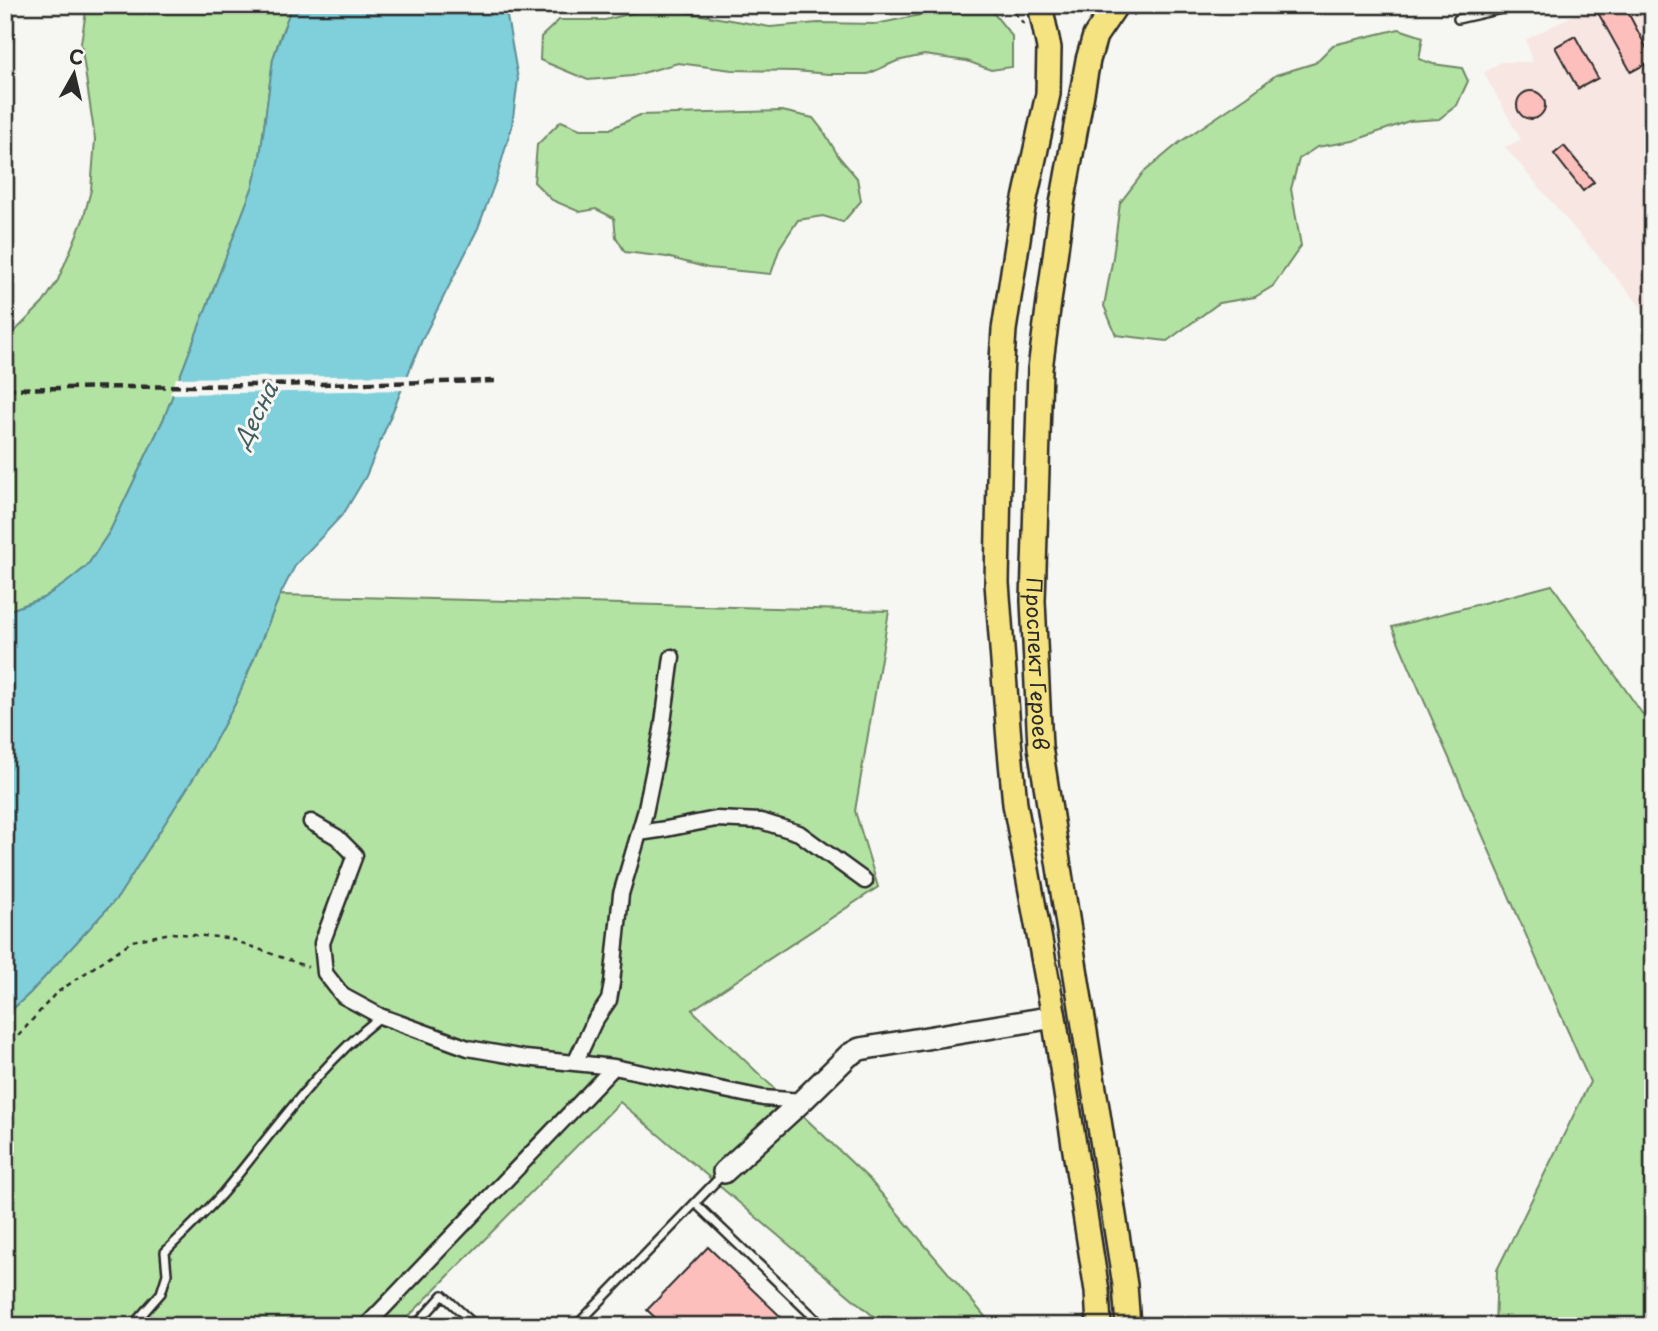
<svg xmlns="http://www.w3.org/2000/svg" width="1658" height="1331" font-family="'Playpen Sans',sans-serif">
<rect width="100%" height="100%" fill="#f6f6f2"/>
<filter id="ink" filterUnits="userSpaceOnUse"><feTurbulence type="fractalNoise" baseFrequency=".0143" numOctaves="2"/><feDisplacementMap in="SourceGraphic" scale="14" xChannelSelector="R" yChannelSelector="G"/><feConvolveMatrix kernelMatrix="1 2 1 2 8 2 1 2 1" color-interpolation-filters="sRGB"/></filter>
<g filter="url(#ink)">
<path fill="#f8e6e2" d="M 1581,5 L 1653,5 L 1653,321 L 1505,147 L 1521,140 L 1484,73 L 1501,62 L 1533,62 L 1526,40 L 1583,10 Z"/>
<path fill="#b3e3a2" stroke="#6f8766" stroke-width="2" d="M 87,5 L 181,5 L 291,10 L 281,34 L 273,59 L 260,157 L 253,186 L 164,418 L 110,531 L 87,566 L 66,583 L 43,598 L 5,612 L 5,351 L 16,330 L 43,303 L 58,280 L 83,220 L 91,190 L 95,139 L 81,43 Z
M 941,5 L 987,5 L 1012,36 L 1012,67 L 991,70 L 967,61 L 924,55 L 897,61 L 868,74 L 829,74 L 795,71 L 732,70 L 678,63 L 632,76 L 588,80 L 540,60 L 541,37 L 559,20 L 605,20 L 656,7 L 770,27 L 818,23 L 876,24 L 930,13 Z
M 1399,29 L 1423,37 L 1419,59 L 1433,64 L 1462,68 L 1468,81 L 1457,105 L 1439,119 L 1409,121 L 1353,141 L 1317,147 L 1299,159 L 1291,189 L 1301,246 L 1273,286 L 1255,297 L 1219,303 L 1167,341 L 1116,335 L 1104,306 L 1113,257 L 1120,203 L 1143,173 L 1180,142 L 1248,96 L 1276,75 L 1315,63 L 1333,45 Z
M 782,111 L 813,118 L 824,132 L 839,157 L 857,178 L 861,201 L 843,222 L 823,216 L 798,220 L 780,247 L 771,274 L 708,268 L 667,257 L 625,252 L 616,237 L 614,218 L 596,209 L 580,212 L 552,200 L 534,182 L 537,145 L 561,121 L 580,129 L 610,129 L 640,115 Z
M 1552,585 L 1653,729 L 1653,1326 L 1495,1326 L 1497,1270 L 1590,1082 L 1392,627 Z
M 280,595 L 889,611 L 855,811 L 878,887 L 692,1010 L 869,1179 L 993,1326 L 885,1326 L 620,1102 L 399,1326 L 5,1326 L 5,1016 L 30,993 L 118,897 L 203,763 L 235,704 Z"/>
<path fill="#80d0dc" stroke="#5e8e95" stroke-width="2" d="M 292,5 L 505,5 L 518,79 L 512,125 L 497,177 L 478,228 L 422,340 L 366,476 L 344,513 L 296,564 L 280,595 L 235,704 L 203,763 L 118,897 L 30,993 L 5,1016 L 5,612 L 43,598 L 66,583 L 87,566 L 110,531 L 164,418 L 253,186 L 260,157 L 273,59 Z"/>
<path fill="#f6f6f2" d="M 410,375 L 404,390 L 170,394 L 176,378 Z"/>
<path fill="#fcbfbb" stroke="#2b2b2b" stroke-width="2" d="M 1608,5 L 1624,5 L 1653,60 L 1631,72 L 1597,11 Z
M 1575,36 L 1598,78 L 1578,89 L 1555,47 Z
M1517 105a14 14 0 1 1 28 0a14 14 0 1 1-28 0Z
M 1653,133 L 1653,156 L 1643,137 Z
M 1564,146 L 1594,182 L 1583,191 L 1554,154 Z
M 708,1247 L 780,1316 L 771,1326 L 664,1326 L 647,1310 Z"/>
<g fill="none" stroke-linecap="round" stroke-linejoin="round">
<g stroke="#2b2b2b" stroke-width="12">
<path id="lane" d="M 1647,5 L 1653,20
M 1458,19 L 1506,8 L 1511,5
M 695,1203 L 823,1326
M 132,1326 L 161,1293 L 167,1274 L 165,1252 C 184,1233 204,1214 222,1194 C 273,1133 317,1067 380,1017
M 415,1326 L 443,1295 L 476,1326
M 576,1326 L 724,1173"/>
</g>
<g stroke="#2b2b2b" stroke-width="19">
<path id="street" d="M 311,822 L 337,837 L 355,855 L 322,943 L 325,973 L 343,996 L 380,1016 L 468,1048 L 525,1058 L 614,1067 L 763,1098 L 802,1101
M 639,833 L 666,829 L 716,819 L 761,821 L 799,833 L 865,881
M 575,1063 L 594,1022 L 609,1000 L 612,983 L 621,894 L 645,813 L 662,730 L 672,657
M 366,1326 L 614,1067"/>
</g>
<g stroke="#2b2b2b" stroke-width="26">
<path id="secondary" d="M 724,1172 L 802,1101 L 849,1055 L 860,1049 L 1054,1017"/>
</g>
<g stroke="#2b2b2b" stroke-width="28">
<g id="primary">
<path d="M 1040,5 L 1049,48 L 1048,94 L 1022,213 L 1004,330 L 1001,376 L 997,583 L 1009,740 L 1015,804 L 1054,1017 L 1097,1291 L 1099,1326"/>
<path id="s1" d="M 1116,5 L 1095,36 L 1088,60 L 1062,204 L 1040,369 L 1033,601 L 1040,747 L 1125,1285 L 1128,1326"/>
</g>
</g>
<path stroke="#2b2b2b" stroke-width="2.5" stroke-dasharray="5 5" stroke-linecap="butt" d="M 783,5 L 787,14 L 820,13 L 820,5
M 1008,5 L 1024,24
M 1133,15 L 1147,5
M 5,1051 L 55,994 L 132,941 L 171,933 L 228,938 L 308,967"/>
<use href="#lane" stroke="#f6f6f2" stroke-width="7"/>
<use href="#street" stroke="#f6f6f2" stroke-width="14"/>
<use href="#secondary" stroke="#f6f6f2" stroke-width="21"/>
<use href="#primary" stroke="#f5e382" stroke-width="23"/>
<path stroke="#2b2b2b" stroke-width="4.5" stroke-dasharray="10 5" stroke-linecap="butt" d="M 5,389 L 499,381"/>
</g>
</g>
<g text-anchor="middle" stroke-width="6" stroke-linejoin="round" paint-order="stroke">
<g font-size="21" fill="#2b2b2b" stroke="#f6f6f2">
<text dy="7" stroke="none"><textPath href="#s1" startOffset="670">Проспект Героев</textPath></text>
</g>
<g font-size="23" font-style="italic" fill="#445d60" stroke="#f6f6f2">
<text transform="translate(256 415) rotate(-63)" y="8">Десна</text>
</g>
</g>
<rect width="1658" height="1331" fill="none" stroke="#f6f6f2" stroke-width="28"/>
<rect x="14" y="14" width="1630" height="1303" fill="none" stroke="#2b2b2b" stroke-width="2.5" filter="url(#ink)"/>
<g transform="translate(74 74) rotate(8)" stroke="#f6f6f2" stroke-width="5" paint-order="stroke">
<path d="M0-5L12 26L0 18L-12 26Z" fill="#2b2b2b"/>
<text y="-10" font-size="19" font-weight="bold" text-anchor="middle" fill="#2b2b2b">С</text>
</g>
</svg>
